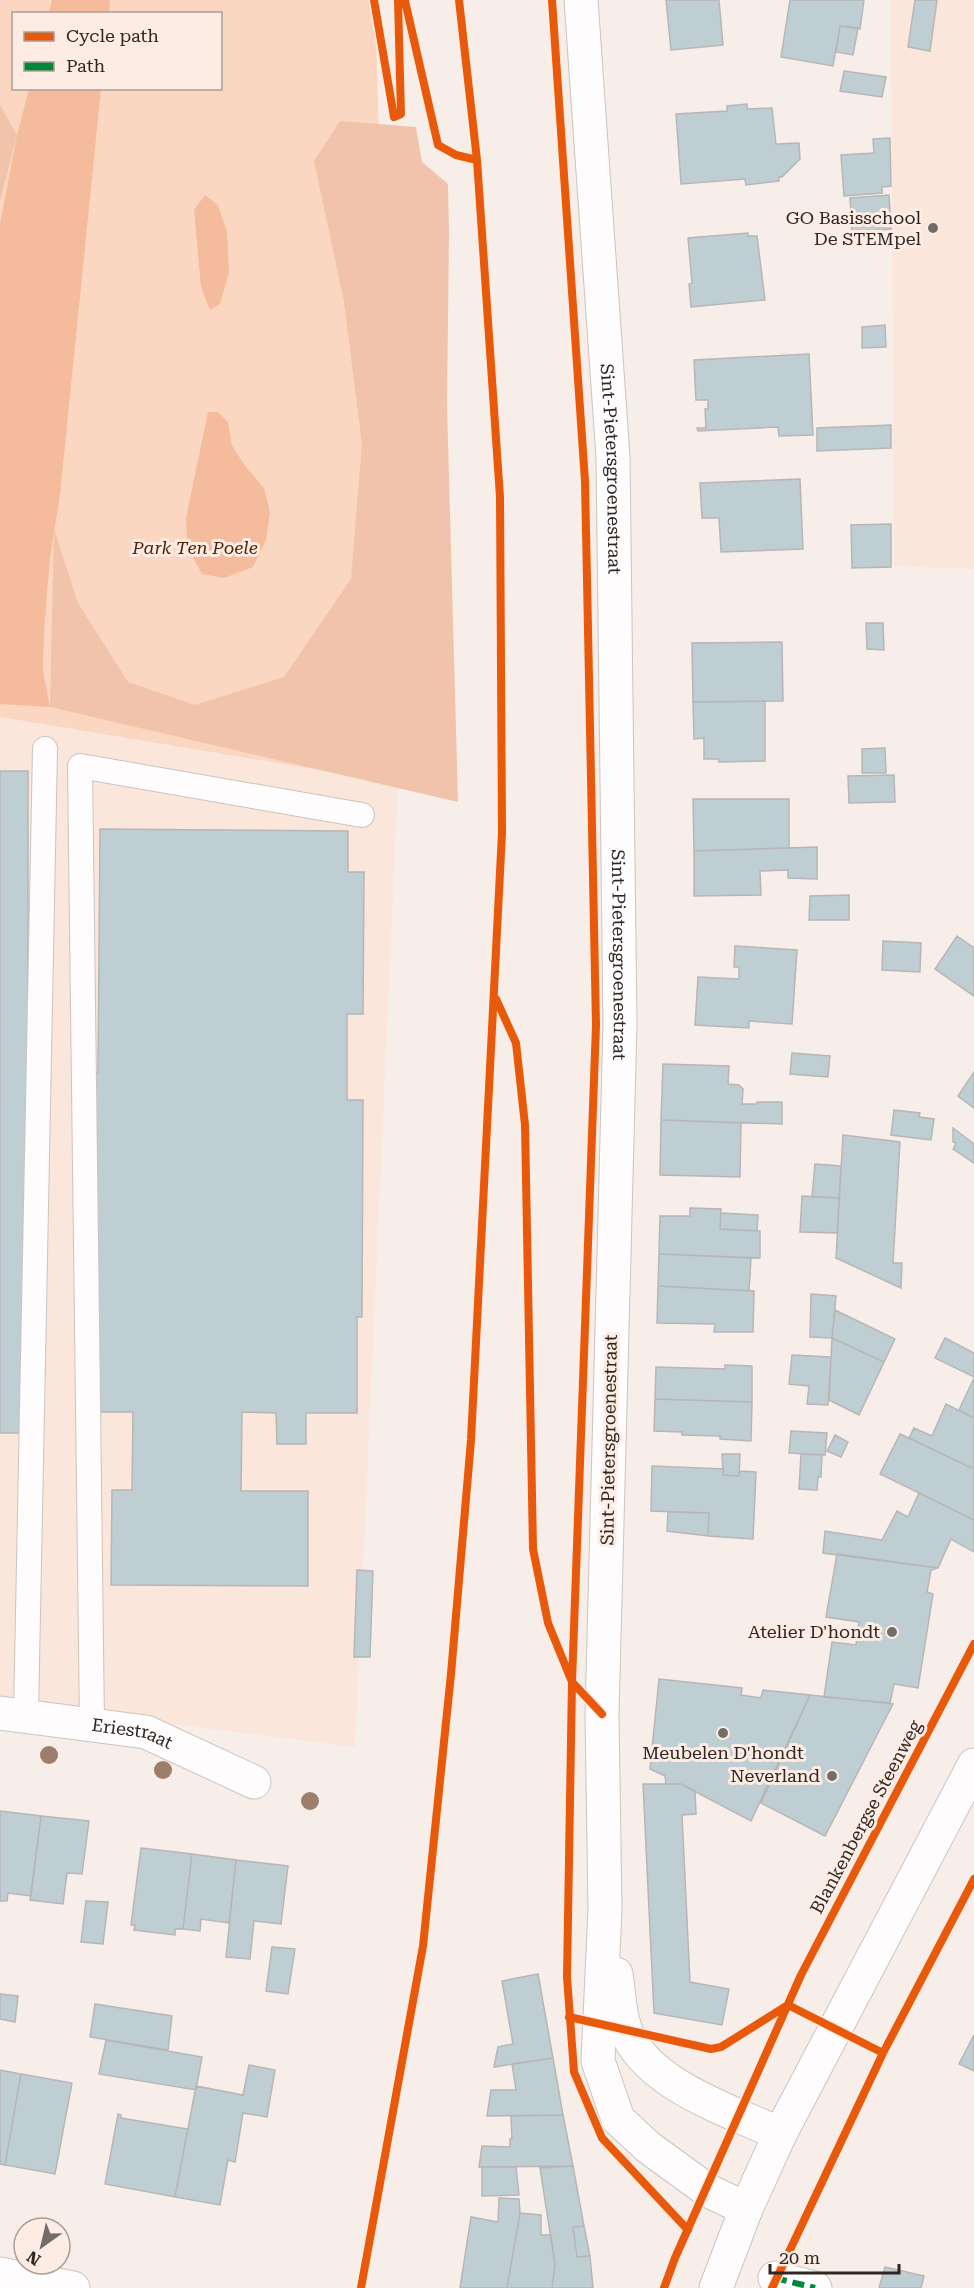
<svg xmlns="http://www.w3.org/2000/svg" width="974" height="2288" font-family="'Roboto Serif',serif">
<rect width="100%" height="100%" fill="#f7eee9"/>
<path fill="#fae6db" d="M 891,0 L 974,0 L 974,569 L 894,566 Z
M 0,717 L 398,783 L 355,1747 L 0,1702 Z"/>
<path fill="#fbd6c1" fill-rule="evenodd" d="M 0,0 L 375,0 L 398,783 L 0,717 ZM 14,14 L 220,14 L 220,88 L 14,88 Z"/>
<path fill="#f1c3aa" d="M 0,105 L 17,135 L 0,201 Z
M 340,121 L 416,127 L 422,162 L 448,184 L 449,232 L 447,405 L 458,802 L 50,707 L 54,529 L 78,603 L 128,682 L 195,705 L 284,677 L 351,579 L 362,444 L 344,302 L 314,161 Z"/>
<path fill="#f4bc9d" d="M 52,0 L 110,0 L 109,13 L 49,13 Z
M 29,89 L 101,89 L 60,494 L 50,558 L 44,631 L 43,671 L 50,707 L 0,704 L 0,224 L 17,135 Z
M 205,195 L 218,205 L 227,232 L 229,272 L 220,304 L 210,310 L 201,287 L 194,210 Z
M 208,412 L 218,412 L 228,422 L 232,446 L 246,467 L 264,488 L 270,512 L 266,540 L 253,567 L 224,578 L 202,574 L 187,546 L 186,518 Z"/>
<path fill="#bfced2" stroke="#b7b6b6" stroke-width="1.5" d="M 666,0 L 719,0 L 723,45 L 671,50 Z
M 790,0 L 864,0 L 860,29 L 840,26 L 833,66 L 781,57 Z
M 915,0 L 937,0 L 930,51 L 908,47 Z
M 840,26 L 858,28 L 853,55 L 836,52 Z
M 844,71 L 886,77 L 882,97 L 840,91 Z
M 747,104 L 747,109 L 772,108 L 776,144 L 799,143 L 800,159 L 782,177 L 779,177 L 779,181 L 746,185 L 745,179 L 681,184 L 676,114 L 727,111 L 727,106 Z
M 890,138 L 891,186 L 882,187 L 882,193 L 844,196 L 841,155 L 874,153 L 873,139 Z
M 889,195 L 891,229 L 852,233 L 850,198 Z
M 748,233 L 748,236 L 757,236 L 765,300 L 691,307 L 689,284 L 692,283 L 688,238 Z
M 885,325 L 886,347 L 862,348 L 862,327 Z
M 809,354 L 813,435 L 779,436 L 778,427 L 698,431 L 697,428 L 706,428 L 705,409 L 708,409 L 708,400 L 696,400 L 694,360 Z
M 891,425 L 891,448 L 817,451 L 817,428 Z
M 800,479 L 803,549 L 721,552 L 719,518 L 702,518 L 700,483 Z
M 891,524 L 891,567 L 852,568 L 851,525 Z
M 866,623 L 883,623 L 884,650 L 867,649 Z
M 782,642 L 783,701 L 693,702 L 692,643 Z
M 765,701 L 765,761 L 719,762 L 718,759 L 704,759 L 704,738 L 694,739 L 693,702 Z
M 885,748 L 886,773 L 862,773 L 862,749 Z
M 0,771 L 28,771 L 28,1433 L 0,1433 Z
M 894,775 L 895,802 L 849,803 L 848,776 Z
M 693,799 L 789,799 L 789,848 L 694,851 Z
M 100,829 L 348,831 L 348,872 L 364,872 L 363,1014 L 347,1014 L 347,1100 L 363,1100 L 362,1317 L 357,1317 L 357,1413 L 306,1413 L 306,1444 L 277,1444 L 276,1413 L 242,1412 L 241,1491 L 308,1491 L 308,1586 L 111,1585 L 112,1490 L 132,1490 L 133,1412 L 90,1412 L 91,1073 L 98,1073 Z
M 817,847 L 817,879 L 788,878 L 788,870 L 760,871 L 761,895 L 694,896 L 694,851 Z
M 849,895 L 849,920 L 809,920 L 810,896 Z
M 957,936 L 974,948 L 974,996 L 935,969 Z
M 883,941 L 921,943 L 920,972 L 882,970 Z
M 735,946 L 797,950 L 792,1024 L 749,1021 L 749,1028 L 695,1025 L 698,977 L 739,979 L 739,967 L 734,967 Z
M 792,1053 L 830,1056 L 828,1077 L 790,1074 Z
M 663,1064 L 729,1066 L 728,1084 L 739,1085 L 743,1089 L 742,1104 L 757,1104 L 757,1102 L 782,1102 L 782,1124 L 661,1120 Z
M 974,1072 L 974,1108 L 958,1096 Z
M 894,1110 L 920,1113 L 919,1117 L 934,1119 L 931,1140 L 891,1135 Z
M 661,1120 L 741,1123 L 740,1177 L 660,1175 Z
M 953,1128 L 974,1144 L 974,1163 L 953,1149 L 956,1143 L 953,1142 Z
M 843,1135 L 900,1142 L 893,1263 L 902,1263 L 901,1288 L 836,1258 Z
M 815,1164 L 841,1166 L 839,1198 L 812,1197 Z
M 802,1196 L 839,1198 L 837,1233 L 800,1232 Z
M 690,1208 L 721,1209 L 720,1229 L 760,1231 L 760,1258 L 659,1254 L 660,1216 L 690,1216 Z
M 721,1213 L 758,1215 L 757,1231 L 720,1229 Z
M 659,1254 L 751,1258 L 749,1291 L 658,1286 Z
M 658,1286 L 754,1291 L 753,1332 L 714,1332 L 715,1324 L 657,1323 Z
M 811,1294 L 836,1296 L 832,1338 L 810,1337 Z
M 835,1310 L 895,1339 L 884,1362 L 832,1338 Z
M 832,1338 L 884,1362 L 859,1415 L 829,1400 Z
M 945,1338 L 974,1353 L 974,1377 L 935,1358 Z
M 792,1355 L 831,1357 L 828,1405 L 807,1404 L 809,1386 L 789,1384 Z
M 725,1365 L 752,1366 L 752,1402 L 655,1399 L 656,1367 L 725,1369 Z
M 974,1378 L 974,1418 L 959,1410 Z
M 655,1399 L 752,1402 L 751,1441 L 720,1439 L 720,1436 L 682,1435 L 682,1432 L 654,1431 Z
M 946,1404 L 974,1418 L 974,1469 L 909,1438 L 914,1428 L 932,1436 Z
M 791,1431 L 827,1433 L 825,1455 L 789,1453 Z
M 900,1434 L 974,1469 L 974,1520 L 880,1474 Z
M 835,1435 L 848,1442 L 841,1457 L 827,1451 Z
M 722,1454 L 740,1454 L 739,1476 L 723,1475 Z
M 801,1454 L 822,1455 L 821,1477 L 818,1477 L 817,1490 L 799,1489 Z
M 652,1466 L 724,1469 L 723,1475 L 739,1476 L 740,1471 L 756,1472 L 753,1539 L 708,1536 L 709,1513 L 651,1511 Z
M 919,1493 L 974,1520 L 974,1552 L 951,1539 L 938,1568 L 823,1553 L 825,1531 L 882,1540 L 897,1511 L 908,1517 Z
M 668,1512 L 709,1513 L 708,1536 L 667,1531 Z
M 837,1554 L 938,1568 L 931,1570 L 927,1592 L 933,1594 L 918,1688 L 894,1684 L 890,1703 L 824,1697 L 832,1642 L 856,1645 L 859,1622 L 826,1617 Z
M 357,1570 L 373,1571 L 370,1657 L 354,1657 Z
M 659,1679 L 742,1688 L 741,1695 L 761,1698 L 763,1690 L 810,1695 L 751,1821 L 681,1784 L 666,1784 L 665,1776 L 650,1769 Z
M 810,1695 L 893,1704 L 825,1836 L 761,1803 Z
M 643,1784 L 681,1784 L 695,1791 L 696,1814 L 682,1815 L 690,1982 L 729,1989 L 722,2025 L 654,2013 Z
M 0,1811 L 41,1816 L 31,1896 L 8,1893 L 7,1901 L 0,1901 Z
M 41,1816 L 89,1821 L 82,1874 L 67,1873 L 63,1904 L 30,1900 Z
M 141,1848 L 192,1854 L 183,1929 L 175,1929 L 175,1935 L 134,1930 L 135,1925 L 131,1925 Z
M 192,1854 L 236,1860 L 229,1923 L 201,1919 L 200,1931 L 183,1929 Z
M 236,1860 L 288,1866 L 281,1924 L 254,1921 L 250,1959 L 226,1957 Z
M 86,1901 L 108,1902 L 103,1944 L 81,1942 Z
M 272,1947 L 295,1949 L 288,1994 L 266,1991 Z
M 538,1974 L 553,2058 L 494,2067 L 498,2047 L 513,2044 L 502,1981 Z
M 0,1994 L 18,1996 L 15,2022 L 0,2019 Z
M 95,2004 L 172,2016 L 168,2050 L 90,2037 Z
M 974,2035 L 974,2071 L 959,2064 Z
M 106,2040 L 202,2057 L 196,2090 L 99,2074 Z
M 553,2058 L 563,2115 L 487,2116 L 491,2090 L 516,2090 L 512,2064 Z
M 249,2065 L 275,2070 L 267,2117 L 243,2113 L 235,2162 L 228,2160 L 220,2205 L 175,2197 L 196,2086 L 243,2095 Z
M 0,2070 L 21,2074 L 5,2165 L 0,2164 Z
M 21,2074 L 72,2083 L 55,2174 L 5,2165 Z
M 118,2114 L 121,2115 L 121,2118 L 188,2129 L 175,2197 L 105,2184 Z
M 563,2115 L 573,2166 L 479,2167 L 482,2146 L 510,2147 L 510,2139 L 512,2139 L 511,2116 Z
M 573,2166 L 584,2226 L 573,2227 L 577,2257 L 590,2256 L 593,2288 L 552,2288 L 555,2265 L 540,2168 Z
M 482,2167 L 516,2167 L 519,2195 L 482,2196 Z
M 499,2198 L 519,2199 L 520,2213 L 507,2288 L 460,2288 L 471,2217 L 498,2222 Z
M 520,2213 L 541,2215 L 541,2235 L 551,2235 L 555,2265 L 552,2288 L 507,2288 Z
M 584,2226 L 590,2256 L 577,2257 L 573,2227 Z
M 885,2267 L 924,2276 L 921,2288 L 879,2288 Z"/>
<g fill="none" stroke-linecap="round" stroke-linejoin="round">
<g stroke="#ccc4bf" stroke-width="26">
<path id="lane" d="M 26,1715 L 45,749
M 92,1724 L 80,766 L 362,815"/>
</g>
<g stroke="#ccc4bf" stroke-width="35">
<g id="street">
<path id="s1" d="M 581,0 L 613,457 L 620,1024 L 602,1714 L 605,1910 L 598,2061 L 618,2119 L 648,2147 L 707,2190 L 746,2209"/>
<path id="s2" d="M 0,1713 L 146,1732 L 254,1782"/>
<path d="M 616,1974 C 619,1991 619,2012 625,2028 C 644,2084 731,2111 780,2134"/>
<path d="M 0,2274 L 73,2288"/>
<path d="M 775,2278 L 815,2288"/>
</g>
</g>
<g stroke="#ccc4bf" stroke-width="35">
<path id="secondary" d="M 716,2288 L 746,2209 L 780,2134 L 974,1765"/>
</g>
<use href="#lane" stroke="#fefcfc" stroke-width="24"/>
<use href="#street" stroke="#fefcfc" stroke-width="33"/>
<use href="#secondary" stroke="#fefcfc" stroke-width="33"/>
<path stroke="#00873e" stroke-width="6" stroke-dasharray="12 6" stroke-linecap="butt" d="M 775,2278 L 815,2288"/>
<g stroke="#fdece3" stroke-width="11">
<path id="cycleway" d="M 374,0 L 394,117 L 401,114 L 398,0
M 552,0 L 585,481 L 596,1025 L 572,1682 L 567,1977 L 574,2072 L 602,2138 L 688,2230
M 405,1 L 438,145 L 456,155 L 477,160
M 496,999 L 516,1043 L 525,1125 L 533,1549 L 548,1623 L 572,1682 L 602,1714
M 788,2005 L 883,2053
M 569,2017 L 711,2049 L 721,2047 L 788,2005
M 361,2288 L 423,1946 L 451,1674 L 471,1440 L 502,833 L 500,497 L 477,160 L 459,0
M 664,2288 L 675,2258 L 801,1975 L 974,1644
M 772,2288 L 883,2053 L 974,1879"/>
</g>
<use href="#cycleway" stroke="#e8590c" stroke-width="8"/>
</g>
<g fill="#9c7e6a">
<circle cx="49" cy="1755" r="9"/>
<circle cx="163" cy="1770" r="9"/>
<circle cx="310" cy="1801" r="9"/>
</g>
<g fill="#746c68" stroke="#fdece3" stroke-width="2">
<circle cx="933" cy="228" r="6"/>
<circle cx="892" cy="1632" r="6"/>
<circle cx="723" cy="1733" r="6"/>
<circle cx="832" cy="1776" r="6"/>
</g>
<g text-anchor="middle" stroke-width="6" stroke-linejoin="round" paint-order="stroke">
<g font-size="18" fill="#2e2622" stroke="#fdece3" text-anchor="end">
<text x="921" y="224">GO Basisschool<tspan x="921" dy="21">De STEMpel</tspan></text>
<text x="880" y="1638">Atelier D'hondt</text>
<text x="723" y="1759" text-anchor="middle">Meubelen D'hondt</text>
<text x="820" y="1782">Neverland</text>
</g>
<g font-size="18" fill="#2e2622" stroke="#fdece3">
<text dy="6" stroke="none"><textPath href="#s1" startOffset="470">Sint-Pietersgroenestraat</textPath></text>
<text dy="6" stroke="none"><textPath href="#s1" startOffset="956">Sint-Pietersgroenestraat</textPath></text>
<text transform="translate(609 1440) rotate(-89)" y="6">Sint-Pietersgroenestraat</text>
<text dy="6" stroke="none"><textPath href="#s2" startOffset="134">Eriestraat</textPath></text>
<text transform="translate(866 1817) rotate(-62)" y="6">Blankenbergse Steenweg</text>
</g>
<g font-size="18" font-style="italic" fill="#512202" stroke="#fdece3">
<text x="195" y="554">Park Ten Poele</text>
</g>
</g>
<rect x="12" y="12" width="210" height="78" fill="#fdece3" stroke="#aa9d96" stroke-width="1.5"/>
<rect x="24" y="32" width="30" height="9" fill="#e8590c" stroke="#aa9d96" stroke-width="1.5"/>
<text x="66" y="42" font-size="18" fill="#2e2622">Cycle path</text>
<rect x="24" y="62" width="30" height="9" fill="#00873e" stroke="#aa9d96" stroke-width="1.5"/>
<text x="66" y="72" font-size="18" fill="#2e2622">Path</text>
<g transform="translate(42 2246) rotate(214)"><circle r="28" fill="#fdece3" stroke="#aa9d96" stroke-width="1.5"/>
<path d="M0-4.5L10 22L0 15L-10 22Z" fill="#746c68"/>
<text y="-9" font-size="16" font-weight="bold" text-anchor="middle" fill="#2e2622">N</text>
</g>
<path d="M770 2264v9h129v-9" fill="none" stroke="#2e2622" stroke-width="3"/>
<text x="779" y="2264" font-size="18" fill="#2e2622" stroke="#fdece3" stroke-width="4.5" paint-order="stroke">20 m</text>
</svg>
